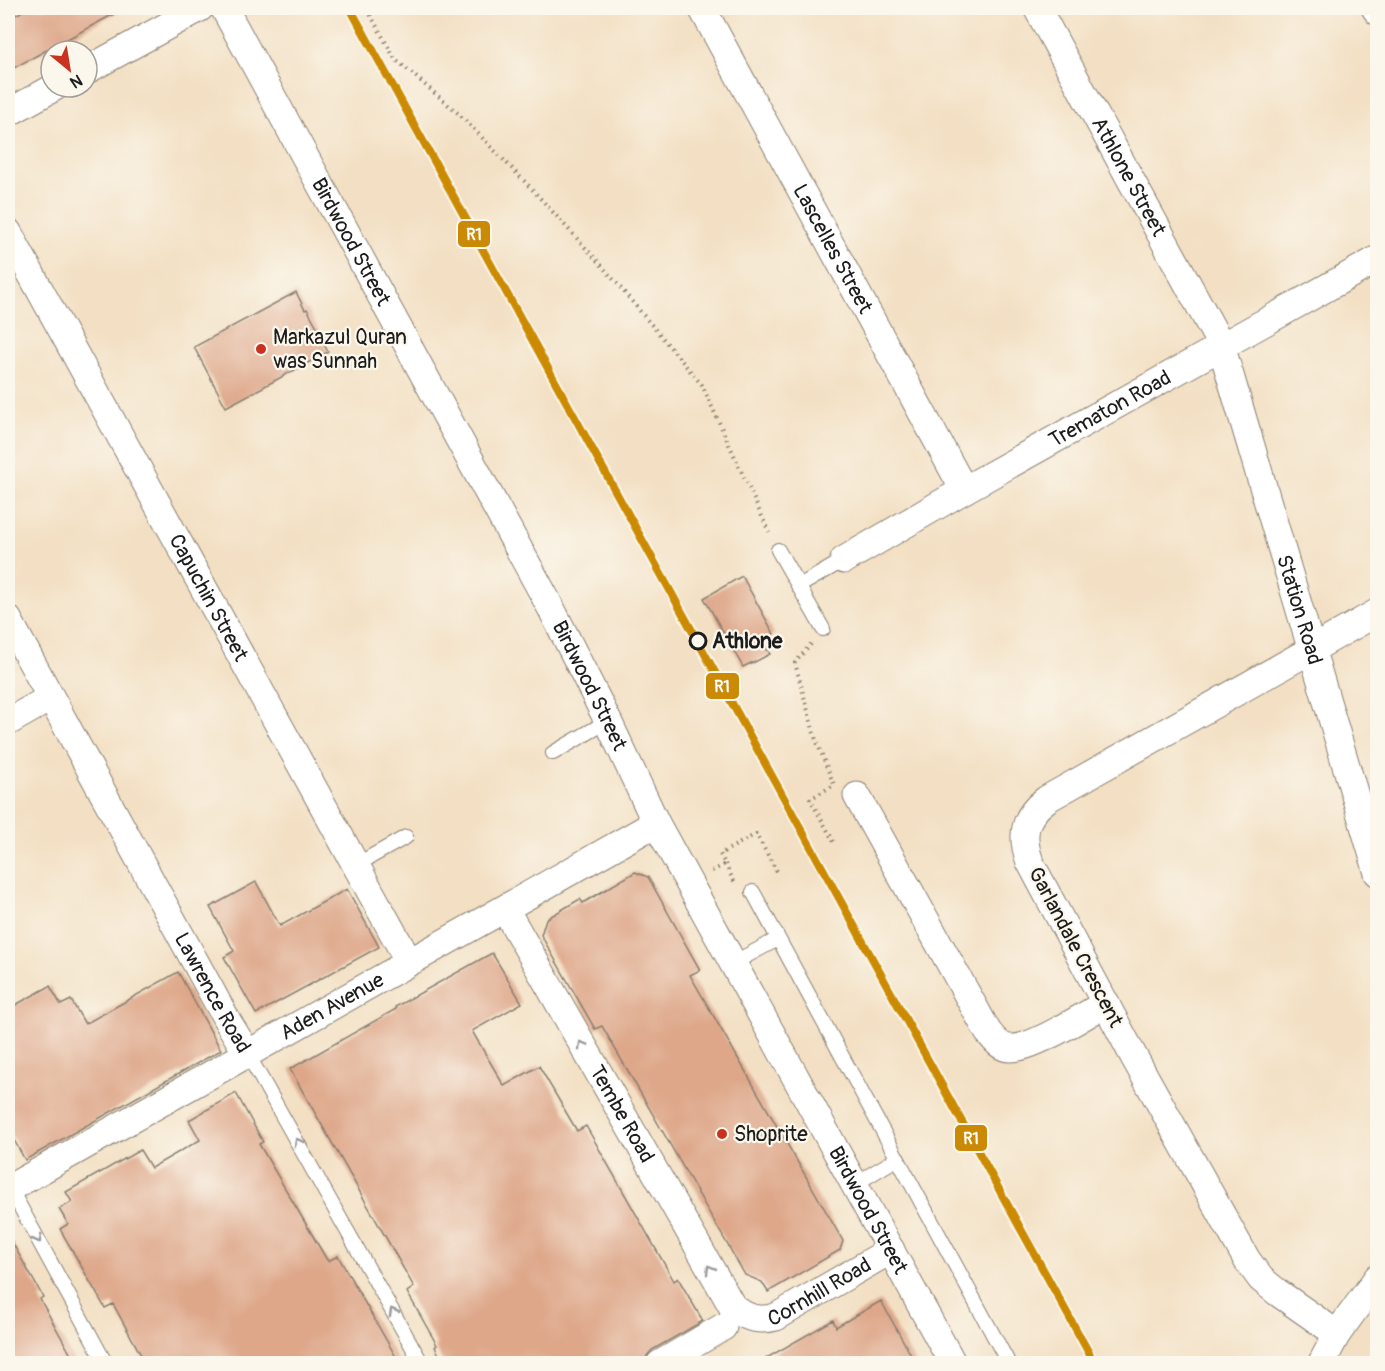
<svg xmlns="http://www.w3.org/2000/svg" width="1385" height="1371" font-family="Pangolin,sans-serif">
<rect width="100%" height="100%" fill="#fbf7ec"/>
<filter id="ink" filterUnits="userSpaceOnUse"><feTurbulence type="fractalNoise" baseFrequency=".0167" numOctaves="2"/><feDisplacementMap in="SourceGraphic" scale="12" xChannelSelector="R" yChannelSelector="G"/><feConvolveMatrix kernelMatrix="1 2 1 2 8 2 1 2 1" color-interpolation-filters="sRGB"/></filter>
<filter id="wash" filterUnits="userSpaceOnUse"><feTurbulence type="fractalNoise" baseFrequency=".008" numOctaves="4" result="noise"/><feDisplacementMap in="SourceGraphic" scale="24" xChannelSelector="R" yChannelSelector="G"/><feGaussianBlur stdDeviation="1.35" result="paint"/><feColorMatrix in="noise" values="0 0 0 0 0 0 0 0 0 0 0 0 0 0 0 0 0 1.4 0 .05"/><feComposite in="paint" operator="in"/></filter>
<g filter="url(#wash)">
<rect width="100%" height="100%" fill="#f3e0c4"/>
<g id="blocks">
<path fill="#dea78a" d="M 28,8 L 125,8 L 8,71 L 8,19 Z
M 296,292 L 305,310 L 307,309 L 321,334 L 319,335 L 328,352 L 226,407 L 194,347 Z
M 742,576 L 774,634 L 762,641 L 770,654 L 751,664 L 751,663 L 743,667 L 704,598 Z
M 635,872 L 648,877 L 700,970 L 690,975 L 843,1241 L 840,1250 L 768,1292 L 762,1282 L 745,1275 L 602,1026 L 595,1029 L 541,935 L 546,919 L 580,899 L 583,903 Z
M 256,882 L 280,926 L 347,889 L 379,947 L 256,1014 L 224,957 L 234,951 L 210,907 Z
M 492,953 L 522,1003 L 472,1031 L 504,1086 L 539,1066 L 577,1131 L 586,1126 L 674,1281 L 678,1278 L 703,1321 L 652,1350 L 647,1356 L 644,1364 L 444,1364 L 435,1347 L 437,1345 L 407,1292 L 414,1287 L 290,1069 L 396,1009 L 395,1007 Z
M 178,972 L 221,1050 L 25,1160 L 8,1129 L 8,1009 L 50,986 L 61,1005 L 71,1000 L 85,1024 Z
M 236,1093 L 263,1142 L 259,1144 L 327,1260 L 328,1261 L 338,1256 L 400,1364 L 146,1364 L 113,1304 L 105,1308 L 60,1229 L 68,1224 L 59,1209 L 72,1202 L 66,1192 L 140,1150 L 151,1168 L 200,1140 L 189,1120 Z
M 8,1235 L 43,1297 L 40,1299 L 76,1364 L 8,1364 Z
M 881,1301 L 916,1364 L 756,1364 L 833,1320 L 836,1327 Z"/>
</g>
</g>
<g filter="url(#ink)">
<use href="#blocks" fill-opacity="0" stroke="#887e70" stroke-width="1.5"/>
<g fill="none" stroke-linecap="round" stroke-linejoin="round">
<g stroke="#887e70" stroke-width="16">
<path id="lane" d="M 778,550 L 823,629
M 799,586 L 844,560
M 553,753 L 608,721
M 356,865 L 406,837
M 753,892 L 1009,1364
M 733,963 L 778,939
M 247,1053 L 422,1364
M 855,1184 L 898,1158
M 10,1188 L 106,1364"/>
</g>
<g stroke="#887e70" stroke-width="29">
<g id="street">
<path id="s1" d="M 224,8 L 551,608 L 608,721 L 656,823 L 953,1364"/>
<path id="s2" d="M 702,8 L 964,490"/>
<path id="s3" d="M 1037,8 L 1221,345 L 1378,873"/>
<path d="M 1375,8 L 1378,12"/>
<path d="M 87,70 L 200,8"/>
<path d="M 8,113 L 55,87"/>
<path id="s4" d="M 8,232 L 409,962"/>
<path id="s5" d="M 844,560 L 964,490 L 1378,259"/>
<path id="s6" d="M 8,619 L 228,1022 L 247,1053"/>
<path d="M 8,722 L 50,698"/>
<path d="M 857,796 L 988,1032 C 994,1039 1000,1048 1010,1048 C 1031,1050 1087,1014 1106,1003"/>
<path id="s7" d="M 505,909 L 732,1306 C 745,1318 758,1322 776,1317 L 891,1250"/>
<path id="s8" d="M 8,1189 L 656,823"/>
<path d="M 1337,1334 L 1277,1292 L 1261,1279 L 1247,1260 L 1134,1057 L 1030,862 C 1020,835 1024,816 1047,799 L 1378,612"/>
<path d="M 660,1364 L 723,1327"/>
<path d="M 1321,1364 L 1337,1334 L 1378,1277"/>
</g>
</g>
<path stroke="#887e70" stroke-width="4" stroke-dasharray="1.5 4.5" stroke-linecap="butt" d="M 377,8 L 369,12 L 395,59 L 459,114 L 530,187 L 603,267 L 702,385 L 769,532
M 811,644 L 795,663 L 815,737 L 834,785 L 810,799 L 834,842
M 725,864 L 735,883
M 712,871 L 725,864 L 720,854 L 756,834 L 778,873"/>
<use href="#lane" stroke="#fff" stroke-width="14"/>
<use href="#street" stroke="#fff" stroke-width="27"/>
<g stroke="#fbf7ec" stroke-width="12">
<path id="rail-1" d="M 350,8 L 1095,1364"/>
</g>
<use href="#rail-1" stroke="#cb8a06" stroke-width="8"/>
</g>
<defs><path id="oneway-chevron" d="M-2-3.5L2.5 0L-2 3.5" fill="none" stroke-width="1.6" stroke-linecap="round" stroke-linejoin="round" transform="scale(1.5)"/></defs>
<g stroke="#999">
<use href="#oneway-chevron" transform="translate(582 1045) rotate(-120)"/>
<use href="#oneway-chevron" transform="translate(298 1142) rotate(-119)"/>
<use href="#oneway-chevron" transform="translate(38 1239) rotate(61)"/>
<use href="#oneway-chevron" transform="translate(710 1269) rotate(-120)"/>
<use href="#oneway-chevron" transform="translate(393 1312) rotate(-119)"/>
</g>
</g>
<g fill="#c8321e" stroke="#fbf7ec" stroke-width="2">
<circle cx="261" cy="349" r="6"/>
<circle cx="722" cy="1134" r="6"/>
</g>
<circle fill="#fbf7ec" stroke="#1c1c1c" stroke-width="3" cx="698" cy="641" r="8"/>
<g text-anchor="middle" stroke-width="4.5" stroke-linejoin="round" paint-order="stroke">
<g font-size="21" fill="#1c1c1c" stroke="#fbf7ec">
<text dy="7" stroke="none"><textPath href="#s3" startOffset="192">Athlone Street</textPath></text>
<text dy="7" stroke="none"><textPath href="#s1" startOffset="266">Birdwood Street</textPath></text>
<text dy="7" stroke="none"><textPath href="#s2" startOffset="274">Lascelles Street</textPath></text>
<text dy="7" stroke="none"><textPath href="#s5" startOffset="306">Trematon Road</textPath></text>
<text dy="7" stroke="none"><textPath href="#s4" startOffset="417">Capuchin Street</textPath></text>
<text dy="7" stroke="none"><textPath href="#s3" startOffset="660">Station Road</textPath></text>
<text dy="7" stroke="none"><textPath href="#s1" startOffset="770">Birdwood Street</textPath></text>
<text transform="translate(1076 947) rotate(62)" y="7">Garlandale Crescent</text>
<text dy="7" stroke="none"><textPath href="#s6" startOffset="426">Lawrence Road</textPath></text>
<text dy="7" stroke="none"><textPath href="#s8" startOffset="372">Aden Avenue</textPath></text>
<text dy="7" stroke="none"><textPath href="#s7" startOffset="236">Tembe Road</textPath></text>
<text dy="7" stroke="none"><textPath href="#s1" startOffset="1364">Birdwood Street</textPath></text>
<text dy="7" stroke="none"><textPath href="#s7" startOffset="555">Cornhill Road</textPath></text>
</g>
<g font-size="21" fill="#1c1c1c" stroke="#fbf7ec" text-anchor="start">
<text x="273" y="344">Markazul Quran<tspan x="273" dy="24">was Sunnah</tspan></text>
<text x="734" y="1141">Shoprite</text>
</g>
<g font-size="21" font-weight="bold" fill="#1c1c1c" stroke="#fbf7ec" text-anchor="start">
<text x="712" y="648">Athlone</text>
</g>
</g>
<g stroke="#fbf7ec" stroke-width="2">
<rect x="457" y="220" width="34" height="28" rx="6" fill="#cb8a06"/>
<rect x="705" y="672" width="35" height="28" rx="6" fill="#cb8a06"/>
<rect x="954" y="1124" width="34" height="28" rx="6" fill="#cb8a06"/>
</g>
<g font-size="16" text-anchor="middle" font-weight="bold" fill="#fff">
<text x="474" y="240">R1</text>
<text x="722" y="692">R1</text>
<text x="971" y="1144">R1</text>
</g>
<rect width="1385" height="1371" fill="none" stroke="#fbf7ec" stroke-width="30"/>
<g transform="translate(69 69) rotate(150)"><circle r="28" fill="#fbf7ec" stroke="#a29f99" stroke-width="1.5"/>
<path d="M0-4.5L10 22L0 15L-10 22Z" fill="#c8321e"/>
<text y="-9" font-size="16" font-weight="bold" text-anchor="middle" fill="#1c1c1c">N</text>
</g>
</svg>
